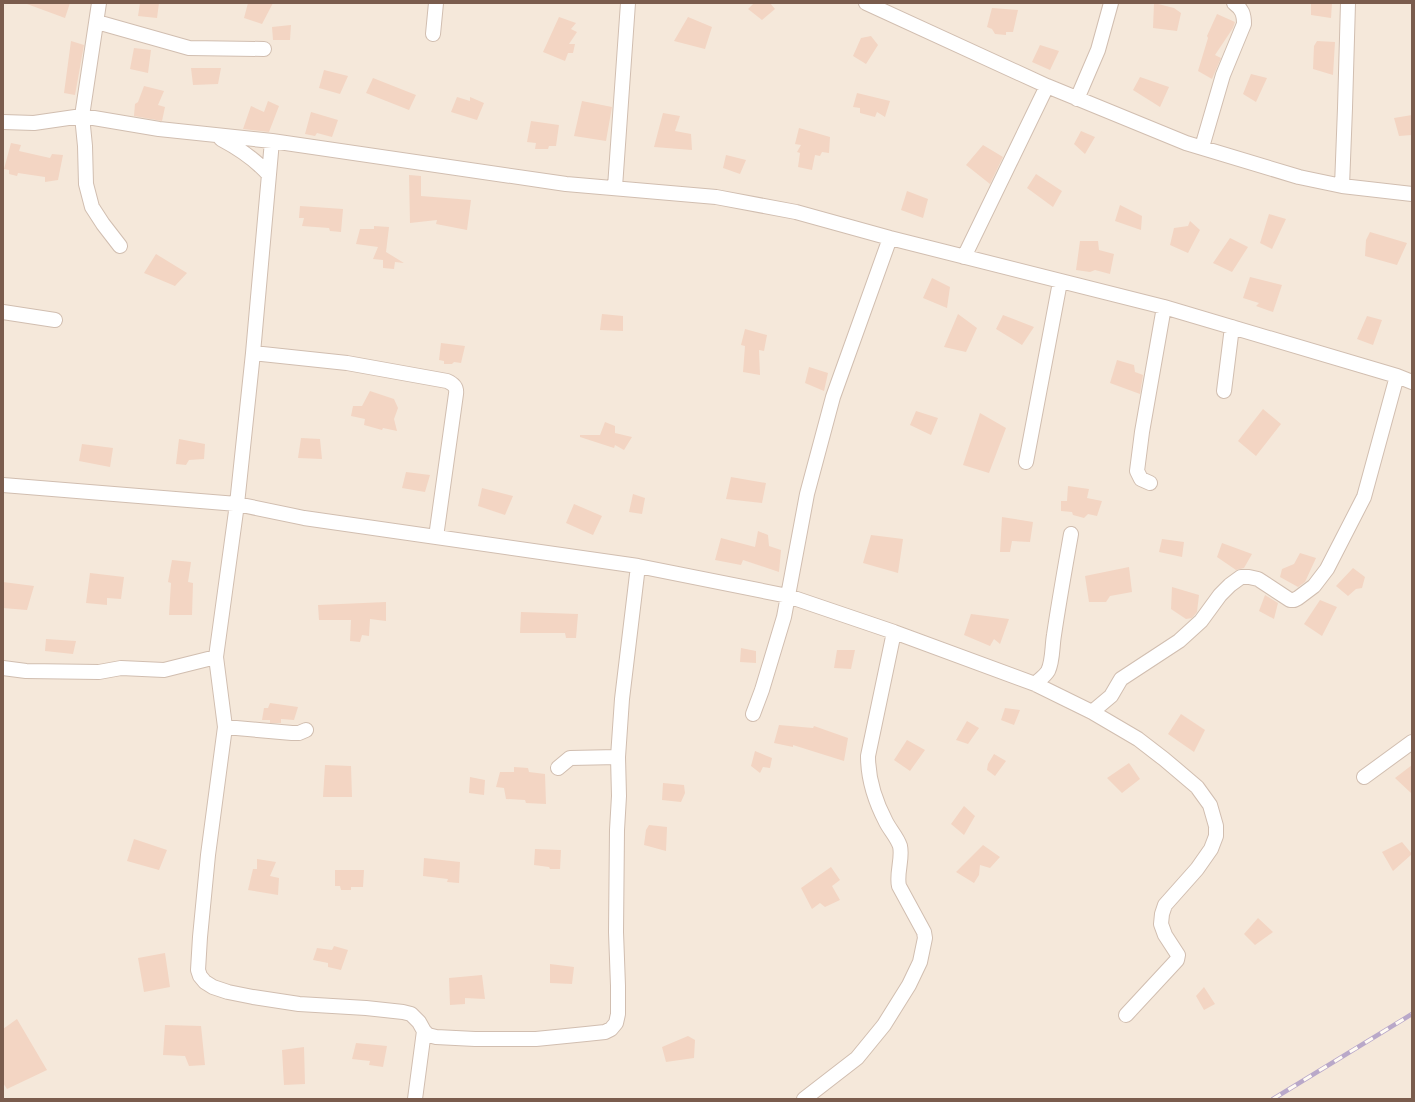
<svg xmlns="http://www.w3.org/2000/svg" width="1415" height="1102" font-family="Barlow,sans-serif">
<rect width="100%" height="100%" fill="#fdf6ec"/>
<path fill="#f5e8da" d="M 3,3 L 1412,3 L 1412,1099 L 3,1099 Z"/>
<path fill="#f3d5c3" d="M 27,3 L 70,3 L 65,18 L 27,4 Z
M 140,3 L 159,3 L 157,18 L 138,16 Z
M 248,3 L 273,3 L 262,24 L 244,18 Z
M 754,3 L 770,3 L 775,9 L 762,20 L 748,9 Z
M 1154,3 L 1174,8 L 1181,13 L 1177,31 L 1153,28 Z
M 1311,3 L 1332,3 L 1331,18 L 1311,15 Z
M 992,8 L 1018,10 L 1013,32 L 1006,32 L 1006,35 L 995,34 L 992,29 L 987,27 Z
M 1217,14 L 1235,22 L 1233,28 L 1215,55 L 1221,58 L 1212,79 L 1198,71 L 1208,38 L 1207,36 Z
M 559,17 L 576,23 L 571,29 L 577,32 L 569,44 L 575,44 L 573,53 L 568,53 L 565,61 L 543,52 Z
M 688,17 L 712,27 L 705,49 L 674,41 Z
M 291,25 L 290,40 L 273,40 L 272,27 Z
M 871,36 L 878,45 L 866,64 L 853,56 L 861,38 Z
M 71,41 L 84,45 L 75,95 L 64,93 Z
M 1317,41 L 1335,42 L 1333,75 L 1313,69 L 1314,46 Z
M 1040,45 L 1059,51 L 1050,70 L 1032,62 Z
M 134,48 L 151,50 L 148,73 L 130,69 Z
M 191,68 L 221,68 L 218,84 L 193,85 Z
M 324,70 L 348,76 L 340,94 L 319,88 Z
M 1251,74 L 1267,78 L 1256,102 L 1243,94 Z
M 1140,77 L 1169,87 L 1160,107 L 1133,90 Z
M 373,78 L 416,95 L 409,110 L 366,93 Z
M 144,86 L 164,91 L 158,105 L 165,107 L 162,121 L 134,116 L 135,104 L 138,102 Z
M 857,93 L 890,101 L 885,117 L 877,112 L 875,117 L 860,113 L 860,108 L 853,107 Z
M 457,97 L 470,101 L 470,97 L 484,103 L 477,120 L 451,112 Z
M 268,101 L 279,106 L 269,132 L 243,129 L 251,106 L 264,112 Z
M 582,101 L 612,107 L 606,141 L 574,136 Z
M 311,112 L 338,120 L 332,137 L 317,133 L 315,136 L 305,134 Z
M 663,113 L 680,116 L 675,131 L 691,134 L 692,150 L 654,147 Z
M 1412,115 L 1412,135 L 1399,136 L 1394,118 Z
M 531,121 L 559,125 L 556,146 L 549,146 L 548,149 L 535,149 L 536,143 L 527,142 Z
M 799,128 L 830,137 L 829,153 L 822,152 L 820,156 L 815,155 L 812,170 L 798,167 L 800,153 L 797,152 L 801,145 L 795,144 Z
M 1081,131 L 1095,137 L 1085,154 L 1074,144 Z
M 11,143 L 21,145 L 19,151 L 50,158 L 52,154 L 63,155 L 58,180 L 45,182 L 45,177 L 18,173 L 17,176 L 9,174 L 9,170 L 4,169 Z
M 983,145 L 1003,157 L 990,184 L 966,165 Z
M 726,155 L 746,160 L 740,174 L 723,168 Z
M 1036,174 L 1062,191 L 1053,207 L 1027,188 Z
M 409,175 L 421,176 L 421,196 L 471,200 L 467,230 L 436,224 L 437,220 L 410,223 Z
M 907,191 L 928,199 L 923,218 L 901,210 Z
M 1120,205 L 1142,216 L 1141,230 L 1115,221 Z
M 300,206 L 343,209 L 341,232 L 330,231 L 329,228 L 302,226 L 304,218 L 299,218 Z
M 1269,214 L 1286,219 L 1272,249 L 1260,243 Z
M 1190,221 L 1200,230 L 1188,253 L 1170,245 L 1174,228 L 1188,226 Z
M 374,226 L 389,227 L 386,252 L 404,263 L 395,262 L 394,269 L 383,268 L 383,260 L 373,259 L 378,247 L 356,244 L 360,229 L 374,229 Z
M 1370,232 L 1407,243 L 1397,265 L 1365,256 L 1366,240 Z
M 1230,238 L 1248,247 L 1232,272 L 1213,263 Z
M 1080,241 L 1098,241 L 1099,250 L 1114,254 L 1110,274 L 1095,270 L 1090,272 L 1076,270 Z
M 156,254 L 187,273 L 175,286 L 144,273 Z
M 1250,277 L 1282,285 L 1273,312 L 1256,306 L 1259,303 L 1243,298 Z
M 932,278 L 950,287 L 947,308 L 923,298 Z
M 602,314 L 623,316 L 623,331 L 600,330 Z
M 958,314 L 977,328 L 966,352 L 944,347 Z
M 1003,315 L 1034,327 L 1022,345 L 996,329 Z
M 1367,316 L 1382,320 L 1373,345 L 1357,339 Z
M 745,329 L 767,335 L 764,351 L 759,350 L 760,375 L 743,372 L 745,346 L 741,345 Z
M 441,343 L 465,346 L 461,363 L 454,362 L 452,364 L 444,364 L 444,361 L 439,360 Z
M 1117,360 L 1134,365 L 1135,372 L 1143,375 L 1140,394 L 1110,383 Z
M 809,367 L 828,373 L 824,391 L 805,383 Z
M 370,391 L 394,399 L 398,408 L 394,419 L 397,431 L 383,428 L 382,430 L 364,425 L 365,419 L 351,416 L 353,406 L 362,406 Z
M 1263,409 L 1281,424 L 1256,456 L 1238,441 Z
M 916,411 L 938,418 L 931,435 L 910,425 Z
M 980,413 L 1006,428 L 989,473 L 963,465 Z
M 605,422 L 615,426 L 615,433 L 632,437 L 624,450 L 615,445 L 614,448 L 580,437 L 580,435 L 600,435 Z
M 301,438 L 320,439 L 322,459 L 298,458 Z
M 179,439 L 205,444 L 204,459 L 189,460 L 186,465 L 176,464 Z
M 82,444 L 113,448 L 110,467 L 79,461 Z
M 406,472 L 430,475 L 425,492 L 402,488 Z
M 731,477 L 766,483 L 762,503 L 726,499 Z
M 1068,486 L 1089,489 L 1087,498 L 1102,501 L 1097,516 L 1088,514 L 1084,518 L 1073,515 L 1072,512 L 1061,511 L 1061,501 L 1067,501 Z
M 482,488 L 513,496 L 505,515 L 478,506 Z
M 633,494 L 645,498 L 642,514 L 629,512 Z
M 574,504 L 602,516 L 593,535 L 566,523 Z
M 1002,517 L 1033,522 L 1030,542 L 1012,541 L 1010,552 L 1000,552 Z
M 758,531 L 768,535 L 769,546 L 781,550 L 779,572 L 743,560 L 741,565 L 715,560 L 721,538 L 755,547 Z
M 871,535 L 903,539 L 898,573 L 863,563 Z
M 1162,539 L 1184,542 L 1182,557 L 1159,552 Z
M 1222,543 L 1252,554 L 1244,568 L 1236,570 L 1217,557 Z
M 1300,553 L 1316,558 L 1305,582 L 1298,587 L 1280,577 L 1282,569 L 1294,564 Z
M 172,560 L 191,562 L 188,582 L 193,583 L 192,615 L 169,615 L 171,583 L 168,582 Z
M 1129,567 L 1132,592 L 1110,596 L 1106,602 L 1089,602 L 1085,576 Z
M 1353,568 L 1365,577 L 1362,588 L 1356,589 L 1348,596 L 1336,586 Z
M 90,573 L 124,577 L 121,599 L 107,598 L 107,605 L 86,603 Z
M 3,582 L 34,586 L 27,610 L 3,608 Z
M 1172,587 L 1199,595 L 1197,612 L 1192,618 L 1186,619 L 1171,609 Z
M 1265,595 L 1278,603 L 1274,619 L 1259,611 Z
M 1320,600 L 1337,607 L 1322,636 L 1304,624 Z
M 386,602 L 386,621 L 370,619 L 369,636 L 362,635 L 360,642 L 350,641 L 351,620 L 319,620 L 318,605 Z
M 521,612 L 578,614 L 576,638 L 566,638 L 565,633 L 520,633 Z
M 971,614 L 1009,619 L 1000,644 L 994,639 L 990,646 L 964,635 Z
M 46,639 L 76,641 L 73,654 L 45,651 Z
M 741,648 L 756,651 L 756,663 L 740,662 Z
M 837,650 L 855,650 L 851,669 L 834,668 Z
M 270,703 L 298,707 L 294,720 L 281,719 L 281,723 L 270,723 L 270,720 L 262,720 L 264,708 L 268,708 Z
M 1005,708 L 1020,710 L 1014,725 L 1001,720 Z
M 1181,714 L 1205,730 L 1194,752 L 1168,734 Z
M 967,721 L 979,728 L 968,744 L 956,740 Z
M 779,725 L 813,728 L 814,726 L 848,738 L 844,761 L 793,745 L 793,747 L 774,743 Z
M 907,740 L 925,750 L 910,771 L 894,760 Z
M 755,751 L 772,758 L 770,768 L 763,767 L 760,773 L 751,766 Z
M 994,754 L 1006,761 L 995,776 L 987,770 L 988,764 Z
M 1129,763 L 1140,779 L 1122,793 L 1107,778 Z
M 325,765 L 351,766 L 352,797 L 323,797 Z
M 1412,765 L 1412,794 L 1395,778 Z
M 514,767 L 528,768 L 529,772 L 545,774 L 546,804 L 526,803 L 525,800 L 506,799 L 504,788 L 496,787 L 500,772 L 514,772 Z
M 470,777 L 485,780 L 484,795 L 469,793 Z
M 663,783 L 684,785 L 685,793 L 681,802 L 662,800 Z
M 964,806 L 975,816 L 964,835 L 951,824 Z
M 649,825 L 667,827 L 666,851 L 644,845 L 646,830 Z
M 134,839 L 167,850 L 159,870 L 127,861 Z
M 1402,842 L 1412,854 L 1393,871 L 1382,852 Z
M 983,845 L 1000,857 L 990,868 L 980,865 L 979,875 L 974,883 L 956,872 Z
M 535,849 L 561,850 L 560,869 L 550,869 L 549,867 L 534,865 Z
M 424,858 L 460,862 L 459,883 L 447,882 L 448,879 L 423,876 Z
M 257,859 L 276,862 L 270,876 L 279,878 L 278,895 L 248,890 L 253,869 L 257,869 Z
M 831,867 L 840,880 L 832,886 L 840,900 L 825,907 L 820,903 L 812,909 L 801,888 Z
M 335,870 L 364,870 L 363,887 L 351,887 L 351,890 L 341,890 L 340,886 L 335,886 Z
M 1258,918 L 1273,932 L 1255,945 L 1244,934 Z
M 334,946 L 348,950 L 341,970 L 328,967 L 328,963 L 313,960 L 317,948 L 332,950 Z
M 165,953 L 170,987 L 144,992 L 138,958 Z
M 550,964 L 574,967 L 572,984 L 550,983 Z
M 482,975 L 485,999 L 465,998 L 465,1004 L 450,1005 L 449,978 Z
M 1204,987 L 1215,1004 L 1204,1010 L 1196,996 Z
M 17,1019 L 47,1070 L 7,1089 L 3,1083 L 3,1029 Z
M 165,1025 L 201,1026 L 205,1065 L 189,1066 L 185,1056 L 163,1055 Z
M 688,1036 L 695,1040 L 694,1058 L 666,1062 L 662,1047 Z
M 356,1043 L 387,1046 L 383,1067 L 369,1065 L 370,1061 L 352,1059 Z
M 304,1047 L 305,1084 L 284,1085 L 282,1050 Z"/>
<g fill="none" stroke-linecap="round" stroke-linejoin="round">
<g stroke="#d1beb0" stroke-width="16">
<path id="street" d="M 99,3 L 82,116 L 85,146 L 86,184 L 92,207 L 103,224 L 120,246
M 866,3 L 1047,86 L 1186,143 L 1299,177 L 1342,186 L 1412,194
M 97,22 L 189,48 L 264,49
M 433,34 L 436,3
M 1077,99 L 1098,50 L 1111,3
M 3,122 L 34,123 L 82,116 L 159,129 L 272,141 L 566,184 L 716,197 L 796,212 L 890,238 L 1164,307 L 1397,376 L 1412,382
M 221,139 C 238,148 256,160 269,175
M 272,141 L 253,353 L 237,504 L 216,657 L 225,727 L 208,855 L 200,937 L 198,970 L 200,976 L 205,982 L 213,987 L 228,992 L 253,997 L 299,1004 L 366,1008 L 403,1012 L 411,1014 L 419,1022 L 424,1031 L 428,1035 L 436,1037 L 475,1039 L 536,1039 L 586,1034 L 605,1032 L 611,1029 L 616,1023 L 618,1014 L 618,986 L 616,932 L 617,830 L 619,796 L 618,757 L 622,699 L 638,566
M 1202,147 L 1223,75 L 1244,24 C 1244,14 1242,9 1234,3
M 1342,186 L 1345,108 L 1348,3
M 615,187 L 628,3
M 964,257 L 1047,86
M 3,312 L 55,320
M 253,353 L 347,363 L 447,381 C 454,384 457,387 456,394 L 436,537
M 1224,391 L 1232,327
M 1026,462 L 1060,282
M 1150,483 L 1141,479 L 1137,471 L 1142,432 L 1164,307
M 3,485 L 237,504 L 304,518 L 638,566 L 788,596 L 894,632 L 1035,684 L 1092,712 L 1138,739 L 1164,759 L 1197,787 L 1210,805 L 1216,826 L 1216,836 L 1211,849 L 1197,869 L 1165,905 L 1162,914 L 1161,924 L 1165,935 L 1178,955 L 1177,960 L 1126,1015
M 3,668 L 26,671 L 99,672 L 121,668 L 164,670 L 216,657
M 1035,684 C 1039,680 1045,676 1048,671 C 1053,661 1052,646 1054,635 C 1059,601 1065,568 1071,534
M 1092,712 L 1111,696 L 1121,679 L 1179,641 L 1201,621 L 1220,595 L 1230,585 L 1241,577 L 1249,577 L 1258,579 L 1290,600 L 1294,600 L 1298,598 L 1314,586 L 1327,569 L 1364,497 L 1397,376
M 753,714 L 762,690 L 784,617 L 807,494 L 833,397 L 890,238
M 225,727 L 292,733 L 299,733 L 306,730
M 558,768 L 570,758 L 618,757
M 1364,777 L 1412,742
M 415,1099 L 424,1031
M 804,1099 L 857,1058 L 884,1025 L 909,985 L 920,962 L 925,938 L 924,932 L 899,886 C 896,873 903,859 900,846 C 897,837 890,830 886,822 C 875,801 868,780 868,756 L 894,632"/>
</g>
<use href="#street" stroke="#fff" stroke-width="14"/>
<g stroke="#b9a8c9" stroke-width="4.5">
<path id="rail" d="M 1273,1099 L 1412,1014"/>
</g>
<use href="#rail" stroke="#fffaf3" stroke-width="3" stroke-dasharray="9" stroke-linecap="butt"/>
</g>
<rect width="1415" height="1102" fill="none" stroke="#7a5c4d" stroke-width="8"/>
</svg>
